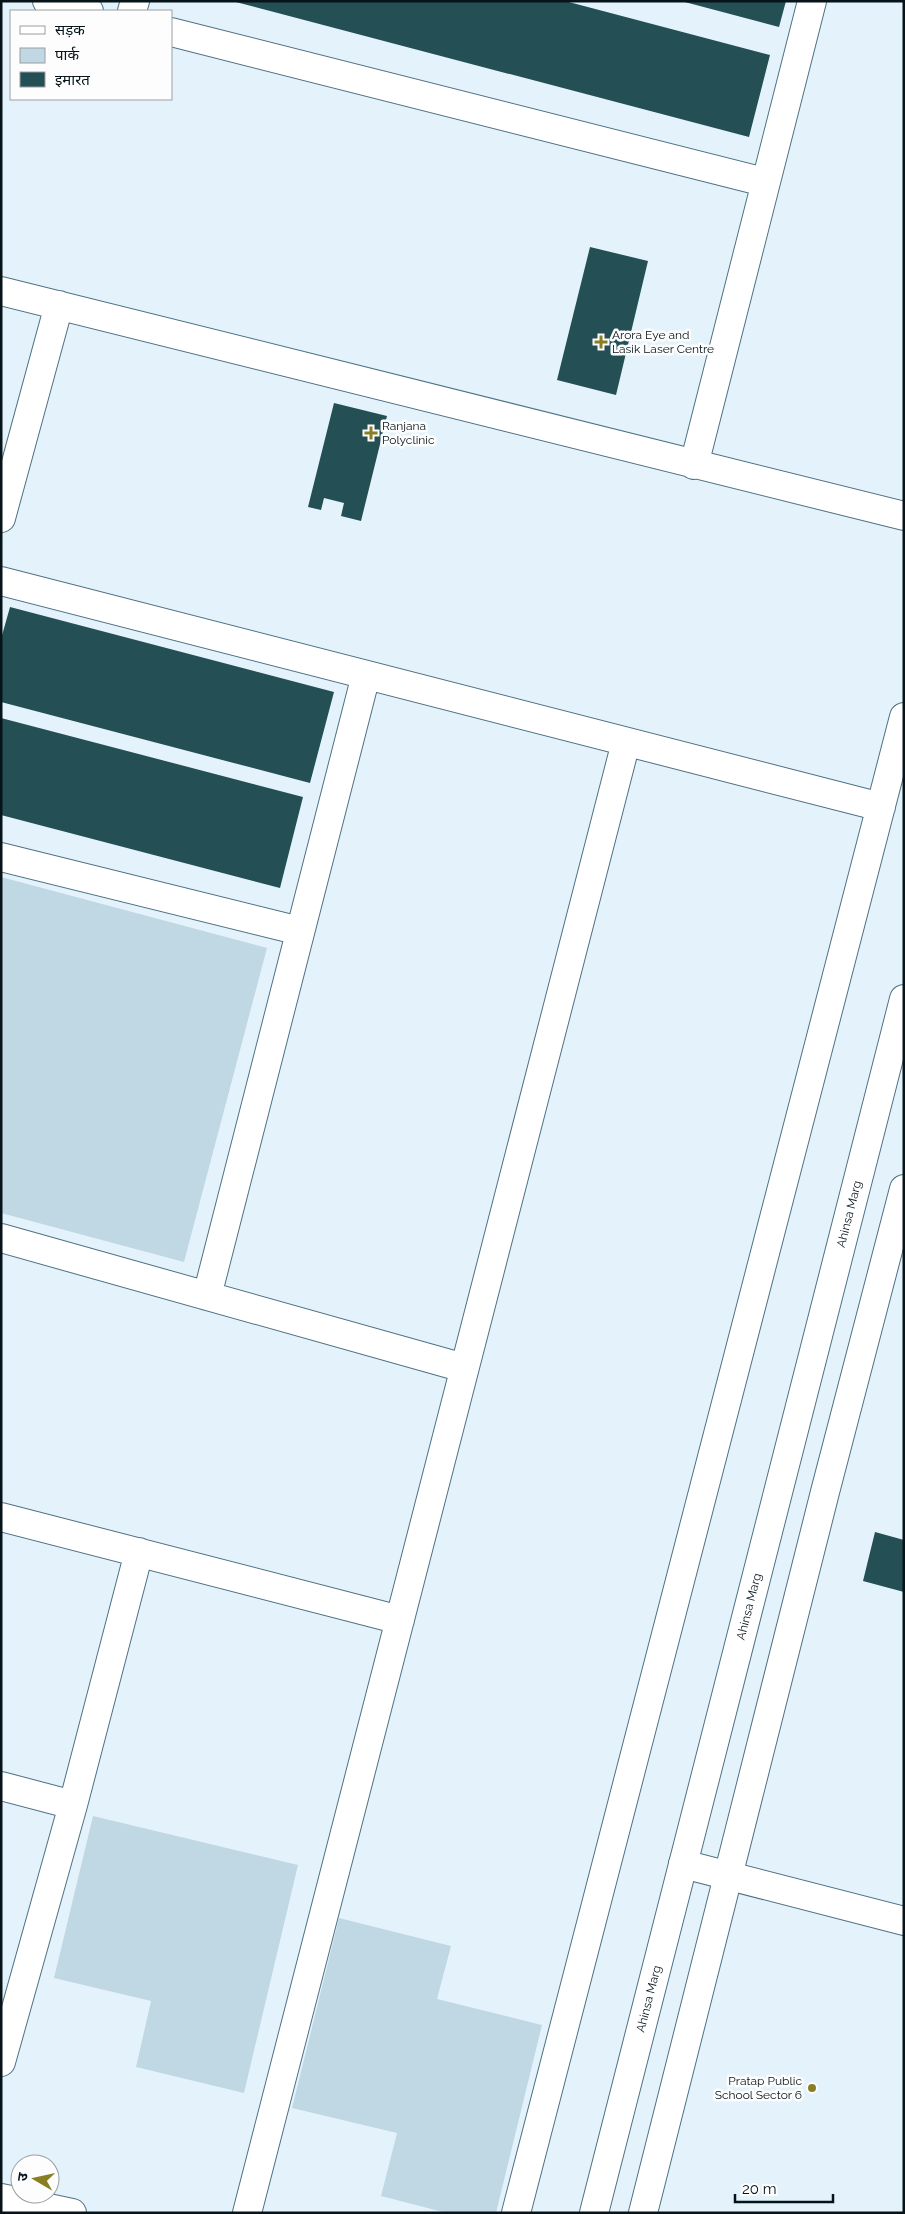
<svg xmlns="http://www.w3.org/2000/svg" width="905" height="2214" font-family="Raleway,'Noto Sans Devanagari',sans-serif">
<rect width="100%" height="100%" fill="#e4f3fb"/>
<path fill="#c0d8e4" d="M 1,877 L 267,948 L 184,1262 L 1,1213 Z
M 93,1816 L 298,1865 L 244,2093 L 136,2067 L 151,2001 L 54,1978 Z
M 339,1918 L 451,1946 L 437,1999 L 542,2025 L 496,2213 L 447,2213 L 381,2196 L 397,2133 L 292,2108 Z"/>
<path fill="#244f54" d="M 232,1 L 565,1 L 770,55 L 749,137 Z
M 681,1 L 786,1 L 779,27 Z
M 590,247 L 648,261 L 616,395 L 557,380 Z
M 334,403 L 387,416 L 361,521 L 341,516 L 344,503 L 324,498 L 321,510 L 308,507 Z
M 10,607 L 334,692 L 310,783 L 1,702 L 1,639 Z
M 1,718 L 303,797 L 280,888 L 1,815 Z
M 875,1532 L 904,1540 L 904,1592 L 863,1581 Z"/>
<g fill="none" stroke-linecap="round" stroke-linejoin="round">
<g stroke="#4f7183" stroke-width="30">
<path id="minor" d="M 47,1 L 89,11
M 132,11 L 135,1
M 171,32 L 764,182
M 1,291 L 904,516
M 694,465 L 812,1
M 1,518 L 59,305
M 1,581 L 881,807
M 1,857 L 300,931
M 1,1238 L 464,1368
M 207,1296 L 366,675
M 1,1517 L 400,1620
M 1,1786 L 73,1805
M 683,1864 L 904,1921
M 1,2062 L 73,1805 L 139,1552
M 1,2198 L 72,2213
M 247,2213 L 626,742
M 516,2213 L 904,717"/>
</g>
<g stroke="#4f7183" stroke-width="30">
<g id="tertiary">
<path id="s1" d="M 594,2213 L 904,999"/>
<path d="M 643,2213 L 825,1492 L 904,1189"/>
</g>
</g>
<use href="#minor" stroke="#fff" stroke-width="28"/>
<use href="#tertiary" stroke="#fff" stroke-width="28"/>
</g>
<g fill="#897e24" stroke="#fdfdfd" stroke-width="2">
<path d="M598.5 334.5h5v5h5v5h-5v5h-5v-5h-5v-5h5z"/>
<path d="M368.5 425.5h5v5h5v5h-5v5h-5v-5h-5v-5h5z"/>
<circle cx="812" cy="2088" r="5"/>
</g>
<g text-anchor="middle" stroke-width="5" stroke-linejoin="round" paint-order="stroke">
<g font-size="12" fill="#061319" stroke="#fdfdfd" text-anchor="start">
<text x="612" y="339">Arora Eye and<tspan x="612" dy="14">Lasik Laser Centre</tspan></text>
<text x="382" y="430">Ranjana<tspan x="382" dy="14">Polyclinic</tspan></text>
<text x="802" y="2085" text-anchor="end">Pratap Public<tspan x="802" dy="14">School Sector 6</tspan></text>
</g>
<g font-size="12" fill="#061319" stroke="#fdfdfd">
<text dy="4" stroke="none"><textPath href="#s1" startOffset="1031">Ahinsa Marg</textPath></text>
<text dy="4" stroke="none"><textPath href="#s1" startOffset="626">Ahinsa Marg</textPath></text>
<text dy="4" stroke="none"><textPath href="#s1" startOffset="221">Ahinsa Marg</textPath></text>
</g>
</g>
<rect width="905" height="2214" fill="none" stroke="#061319" stroke-width="5"/>
<rect x="10" y="10" width="162" height="90" fill="#fdfdfd" stroke="#9a9fa2"/>
<rect x="20" y="26" width="25" height="8" fill="#ffffff" stroke="#9a9fa2"/>
<text x="55" y="35" font-size="15" fill="#061319">सड़क</text>
<rect x="20" y="48" width="25" height="15" fill="#c0d8e4" stroke="#9a9fa2"/>
<text x="55" y="60" font-size="15" fill="#061319">पार्क</text>
<rect x="20" y="72" width="25" height="15" fill="#244f54" stroke="#9a9fa2"/>
<text x="55" y="85" font-size="15" fill="#061319">इमारत</text>
<g transform="translate(35 2179) rotate(279)"><circle r="24" fill="#fdfdfd" stroke="#9a9fa2"/>
<path d="M0-4L9 19L0 12L-9 19Z" fill="#897e24"/>
<text y="-8" font-size="14" font-weight="bold" text-anchor="middle" fill="#061319">उ</text>
</g>
<path d="M735 2194v8h98v-8" fill="none" stroke="#061319" stroke-width="2.5"/>
<text x="742" y="2194" font-size="15" fill="#061319" stroke="#fdfdfd" stroke-width="4" paint-order="stroke">20 m</text>
</svg>
